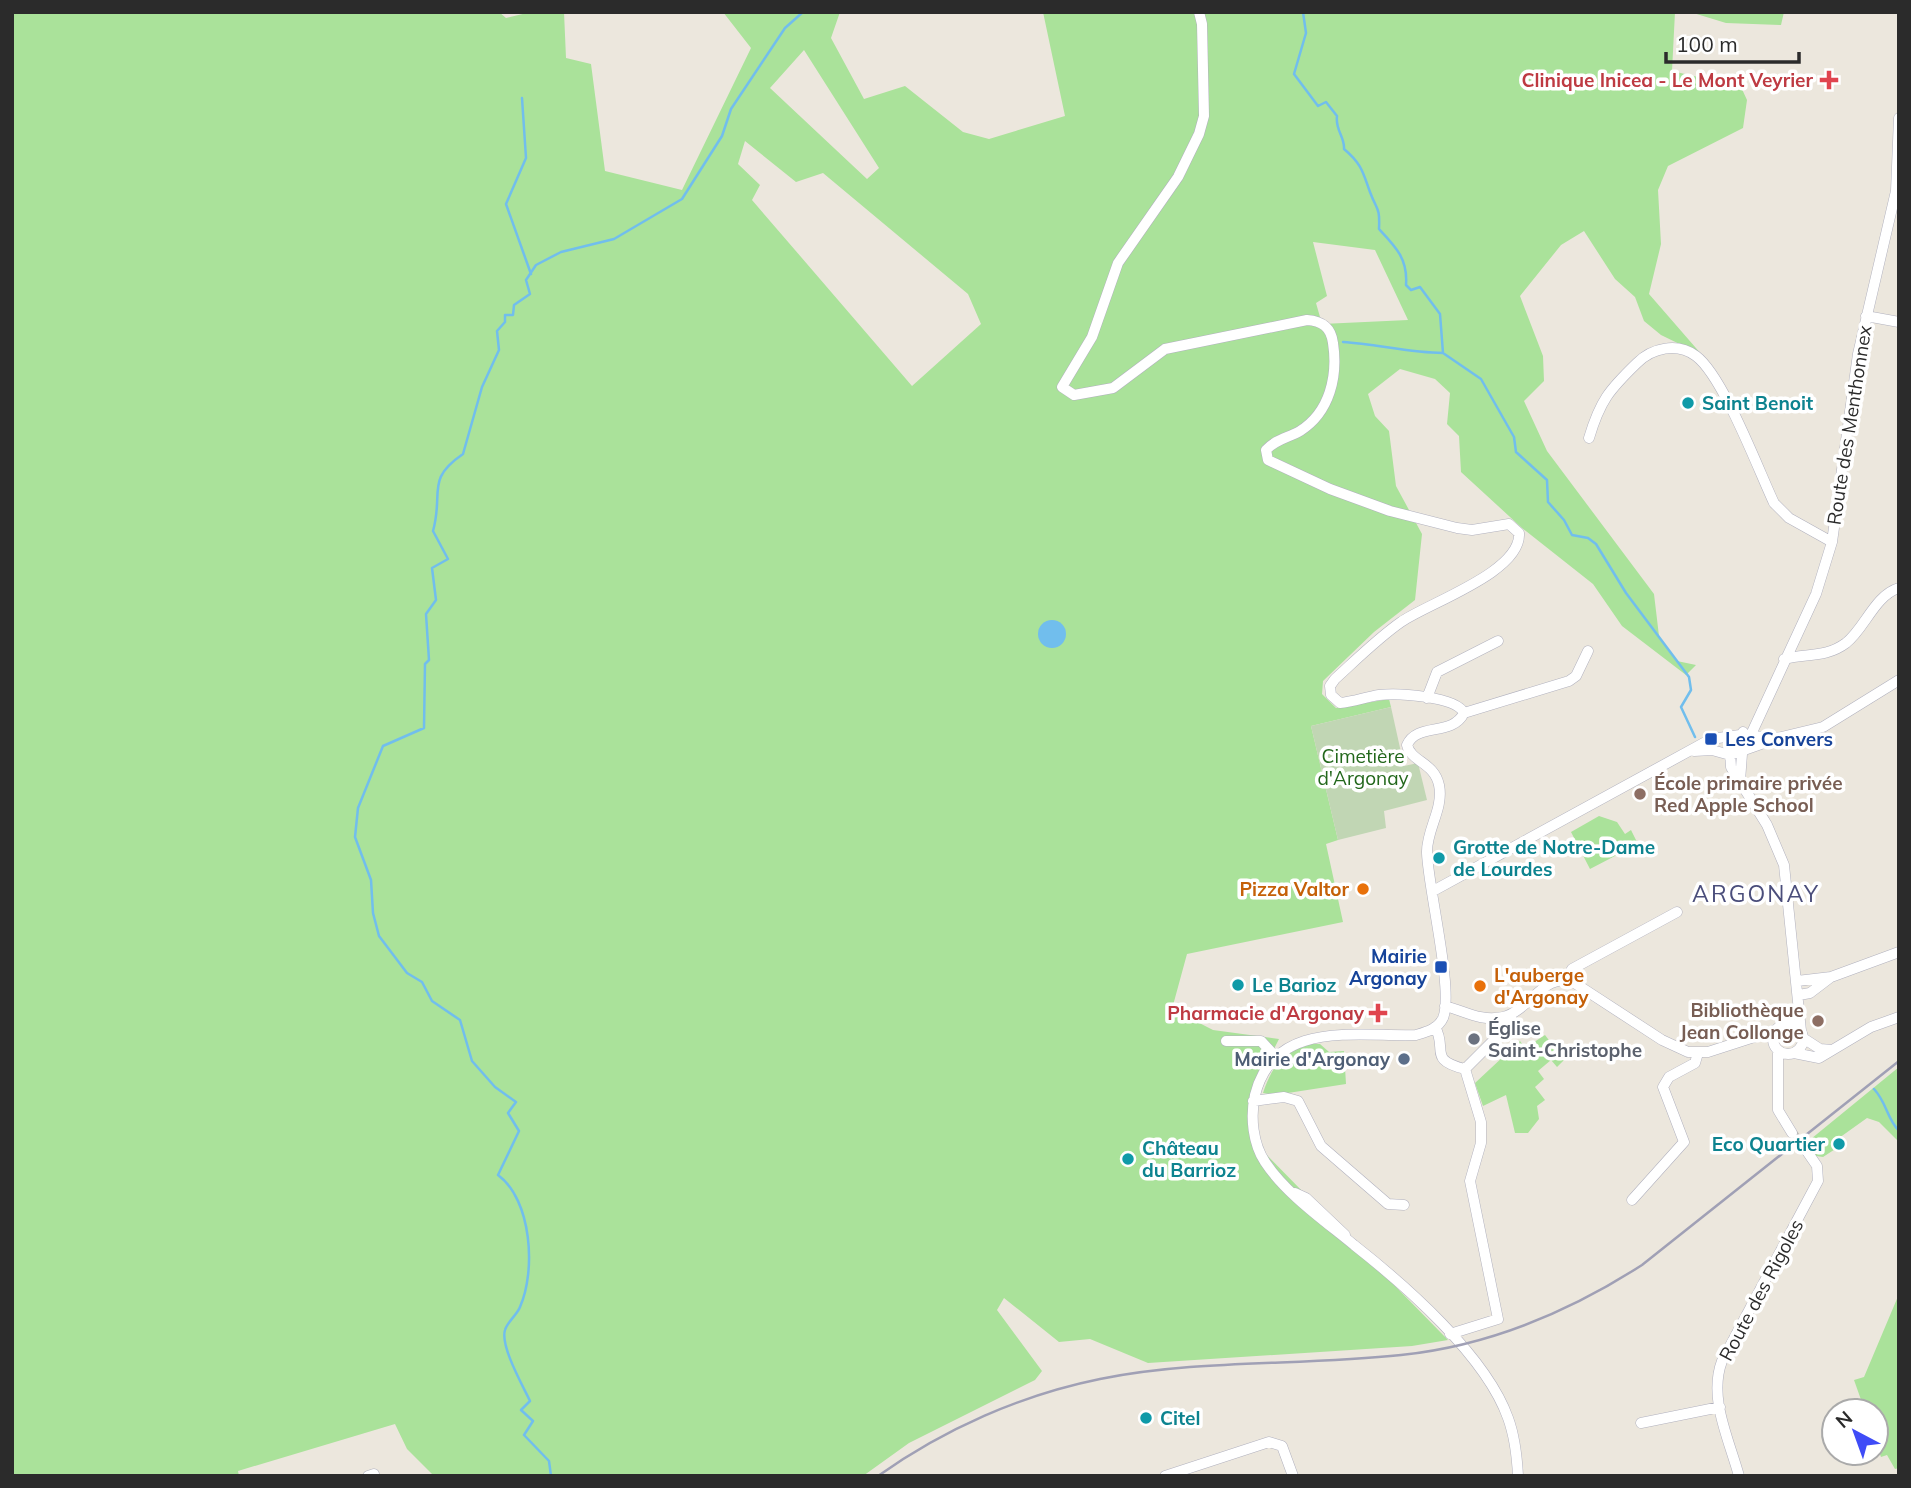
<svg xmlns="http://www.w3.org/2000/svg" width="1911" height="1488" font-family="Mulish,sans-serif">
<rect width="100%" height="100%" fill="#ece7dd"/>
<path fill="#aae29a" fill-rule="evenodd" d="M 12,12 L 499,12 L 506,18 L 531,12 L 564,12 L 566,58 L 591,64 L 605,171 L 682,190 L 751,48 L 723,12 L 840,12 L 831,38 L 864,99 L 905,86 L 963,132 L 989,139 L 1065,116 L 1043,12 L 1675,12 L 1672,71 L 1741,87 L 1747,100 L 1743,128 L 1668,166 L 1658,190 L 1661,244 L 1649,294 L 1702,355 L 1661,335 L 1644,321 L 1635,297 L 1615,279 L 1584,231 L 1561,245 L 1520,296 L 1543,356 L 1544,381 L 1524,401 L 1547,451 L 1654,594 L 1659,636 L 1677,661 L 1696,665 L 1686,675 L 1622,626 L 1593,584 L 1522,528 L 1461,472 L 1459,436 L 1447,424 L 1450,393 L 1435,379 L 1400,369 L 1368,394 L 1375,416 L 1389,431 L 1396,486 L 1422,534 L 1415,600 L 1374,632 L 1323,681 L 1322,694 L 1336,708 L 1389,699 L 1391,707 L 1311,726 L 1338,840 L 1326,844 L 1343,922 L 1187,954 L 1172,1009 L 1213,1030 L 1279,1039 L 1255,1086 L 1256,1144 L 1448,1340 L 1412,1346 L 1148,1363 L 1090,1339 L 1059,1342 L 1004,1298 L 997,1310 L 1042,1371 L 1035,1380 L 909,1443 L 863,1476 L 434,1476 L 407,1449 L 395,1424 L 238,1471 L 239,1476 L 12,1476 ZM 804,50 L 879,168 L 867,179 L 770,88 ZM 745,141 L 796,182 L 823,173 L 968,294 L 981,324 L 912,386 L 752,200 L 760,185 L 738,164 ZM 1313,242 L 1375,250 L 1408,320 L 1322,324 L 1316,303 L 1327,296 Z
M 1690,12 L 1784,12 L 1781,25 L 1726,23 Z
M 1599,816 L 1617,822 L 1625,834 L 1631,830 L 1638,844 L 1590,869 L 1571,832 Z
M 1545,1035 L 1564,1060 L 1557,1067 L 1551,1060 L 1538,1071 L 1544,1079 L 1535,1087 L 1545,1100 L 1537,1106 L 1539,1119 L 1528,1133 L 1515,1133 L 1506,1095 L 1483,1106 L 1475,1083 L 1520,1041 L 1525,1048 Z
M 1311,1044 L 1320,1044 L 1329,1052 L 1344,1051 L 1346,1084 L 1275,1095 L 1263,1093 C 1272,1066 1283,1052 1311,1044 Z
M 1899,1067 L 1899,1142 L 1879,1122 L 1867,1118 L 1839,1138 L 1843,1144 L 1823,1157 L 1816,1156 L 1806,1143 Z
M 1899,1294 L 1899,1468 L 1895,1469 L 1887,1455 L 1881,1457 L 1876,1444 L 1876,1411 L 1865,1411 L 1854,1380 L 1864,1377 Z"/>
<path fill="#c1d6b4" d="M 1391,707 L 1404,766 L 1418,763 L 1427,800 L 1384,811 L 1386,828 L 1338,840 L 1311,726 Z"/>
<path fill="#71beed" d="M1038 634a14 14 0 1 1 28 0a14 14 0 1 1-28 0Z"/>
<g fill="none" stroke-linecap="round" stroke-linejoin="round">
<path stroke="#71beed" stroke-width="2.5" d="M 1303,12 L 1306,33 L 1294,74 L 1318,106 L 1326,102 L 1337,116 C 1335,130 1345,137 1344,149 C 1362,164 1363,173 1370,192 C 1377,211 1380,206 1379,229 C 1396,247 1408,259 1406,285 L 1411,290 L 1420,287 L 1440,314 L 1443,353 L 1481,379 L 1514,437 L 1516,452 L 1547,480 L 1548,502 L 1564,520 L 1572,535 L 1588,538 L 1596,544 L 1626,593 L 1689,677 L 1691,690 L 1681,707 L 1695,737
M 522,98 L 526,158 L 506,204 L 531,274
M 1343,342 C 1377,344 1409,353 1443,353
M 1874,1089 C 1887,1103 1886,1117 1899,1131
M 551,1476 L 549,1461 L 524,1435 L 533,1421 L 521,1410 L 530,1401 C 523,1386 500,1346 505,1330 C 507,1322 517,1315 520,1307 C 536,1271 532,1200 498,1175 L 519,1131 L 508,1113 L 516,1102 L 495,1087 L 472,1061 L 460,1020 L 432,1001 L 422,982 L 407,973 L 379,936 L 373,913 L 371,880 L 355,837 L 358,808 L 383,746 L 424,728 L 425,664 L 429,660 L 426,614 L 436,600 L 432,568 L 448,559 L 433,531 C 444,492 425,480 463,454 L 482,387 L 499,350 L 497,331 L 505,322 L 505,315 L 513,315 L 514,305 L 530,294 L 526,280 L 536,265 L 561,252 L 614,239 L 682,199 L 722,136 L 731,109 L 785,28 L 803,12"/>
<path stroke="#c5c1b9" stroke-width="10" stroke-dasharray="10 5" stroke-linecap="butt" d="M 1792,1133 L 1806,1150"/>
<g stroke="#b1b1be" stroke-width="11">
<path id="minor" d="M 1199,12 L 1202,24 L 1204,116 L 1199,134 L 1178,177 L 1118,263 L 1092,337 L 1062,387 L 1074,395 L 1113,388 L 1165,349 L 1307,320 C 1322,321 1331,327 1333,343 C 1338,376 1330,412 1300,431 C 1288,438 1276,439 1266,450 L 1268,460 L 1330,489 L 1390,511 L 1457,528 L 1472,530 L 1509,524 L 1519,533 C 1522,572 1428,603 1401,622 C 1378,638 1356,660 1335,679 L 1330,686 L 1331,695 L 1340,703 C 1353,702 1366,697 1379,695 C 1397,693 1456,696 1464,713 C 1452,737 1417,722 1407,745 C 1411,762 1434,762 1439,785 C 1444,809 1426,830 1427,853 C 1428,888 1454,991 1443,1018 C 1438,1029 1426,1032 1416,1035 C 1355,1037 1274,1019 1255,1095 C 1250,1117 1253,1144 1265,1162 C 1286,1194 1325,1221 1354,1245 C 1406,1286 1486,1356 1508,1418 C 1515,1437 1517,1456 1518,1476
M 1866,316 L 1899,322
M 1589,438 C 1600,401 1609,390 1637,363 C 1652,348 1677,342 1696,356 C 1723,376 1758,469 1774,503 L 1789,518 L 1832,542
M 1784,659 C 1806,653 1826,658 1846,643 C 1865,628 1875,595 1899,588
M 1427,698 L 1437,672 L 1498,641
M 1464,713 L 1569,681 L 1576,676 L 1588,651
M 1743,732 L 1730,751 L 1731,767 L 1767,825 L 1784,865 L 1801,1031
M 1694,751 L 1712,750 L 1730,755 L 1778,738 L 1823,727 L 1899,680
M 1740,781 L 1742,754 L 1816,594 L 1832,542 L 1858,354 L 1896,191 L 1899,118
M 1433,891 L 1711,739 L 1740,735 L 1778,738
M 1567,979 L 1572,969 L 1677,912
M 1797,981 L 1831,977
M 1799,995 L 1810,993 L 1831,977 L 1899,952
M 1445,1006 C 1465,1011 1481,1022 1503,1017 C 1529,1011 1545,971 1573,982 L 1662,1040 L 1688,1052 L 1708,1052 L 1776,1030
M1773 1039a15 15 0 1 1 30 0a15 15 0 1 1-30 0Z
M 1435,1027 C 1448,1049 1427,1060 1465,1069
M 1803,1038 L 1820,1049 L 1832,1050
M 1226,1041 L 1261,1041 L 1274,1055
M 1778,1051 L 1778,1110 L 1792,1133
M 1794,1053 L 1819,1058 L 1871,1027 L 1899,1017
M 1465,1069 L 1510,1024 L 1512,1014
M 1253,1101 L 1284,1097 L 1298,1101 L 1321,1146 L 1388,1204 L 1404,1205
M 1295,1193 L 1306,1198 L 1345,1235
M 1632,1200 L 1684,1142 L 1663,1087 L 1669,1077 L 1695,1063 L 1698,1053
M 1450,1334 L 1498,1319 L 1470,1181 L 1481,1143 L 1481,1122 L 1465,1069
M 1641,1423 L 1720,1407
M 368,1476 L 374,1474
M 1165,1476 L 1269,1442 L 1282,1446 L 1293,1476
M 1739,1476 C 1729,1439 1708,1398 1722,1361 L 1818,1181 L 1817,1166 L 1806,1150"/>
</g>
<use href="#minor" stroke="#fff" stroke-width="10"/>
<path stroke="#a0a0b5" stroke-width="2.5" d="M 878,1476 C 944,1429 1021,1395 1100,1379 C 1199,1359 1301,1366 1401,1355 C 1488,1346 1569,1312 1642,1265 L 1899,1061"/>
</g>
<g fill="#e0444e" stroke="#fff" stroke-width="2.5">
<path d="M1825.5 69.5h7v7h7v7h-7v7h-7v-7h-7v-7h7z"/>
<path d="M1374.5 1002.5h7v7h7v7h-7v7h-7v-7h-7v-7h7z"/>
</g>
<g fill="#0f9aa8" stroke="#fff" stroke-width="2.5">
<circle cx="1688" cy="403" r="7"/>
<circle cx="1439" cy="858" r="7"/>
<circle cx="1238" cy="985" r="7"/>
<circle cx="1839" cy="1144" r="7"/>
<circle cx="1128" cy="1159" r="7"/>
<circle cx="1146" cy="1418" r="7"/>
</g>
<g fill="#1a4fb4" stroke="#fff" stroke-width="2.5">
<rect x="1704" y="732" width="14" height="14" rx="3.5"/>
<rect x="1434" y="960" width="14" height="14" rx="3.5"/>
</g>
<g fill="#8d6e63" stroke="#fff" stroke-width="2.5">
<circle cx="1640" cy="794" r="7"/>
<circle cx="1818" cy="1021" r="7"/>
</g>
<g fill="#e8710a" stroke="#fff" stroke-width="2.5">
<circle cx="1363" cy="889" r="7"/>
<circle cx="1480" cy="986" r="7"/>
</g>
<circle fill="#6b7280" stroke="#fff" stroke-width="2.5" cx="1474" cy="1039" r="7"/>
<circle fill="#5c6f8a" stroke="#fff" stroke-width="2.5" cx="1404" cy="1059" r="7"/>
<g text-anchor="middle" stroke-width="7" stroke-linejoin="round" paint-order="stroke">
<g font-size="19" font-weight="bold" fill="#be3a42" stroke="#fff" text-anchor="end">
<text x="1813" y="87">Clinique Inicea - Le Mont Veyrier</text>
<text x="1364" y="1020">Pharmacie d'Argonay</text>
</g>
<g font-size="19" font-weight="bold" fill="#0d838f" stroke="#fff" text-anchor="start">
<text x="1702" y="410">Saint Benoit</text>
<text x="1453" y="854">Grotte de Notre-Dame<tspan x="1453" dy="22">de Lourdes</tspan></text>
<text x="1252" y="992">Le Barioz</text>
<text x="1825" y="1151" text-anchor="end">Eco Quartier</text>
<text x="1142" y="1155">Château<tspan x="1142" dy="22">du Barrioz</tspan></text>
<text x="1160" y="1425">Citel</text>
</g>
<g font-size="19" fill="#2b2b2b" stroke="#fff">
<text transform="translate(1849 425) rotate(-81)" y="7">Route des Menthonnex</text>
<text transform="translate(1761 1290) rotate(-62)" y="7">Route des Rigoles</text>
</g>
<g font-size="19" font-weight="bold" fill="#164399" stroke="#fff" text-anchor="start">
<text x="1725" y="746">Les Convers</text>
<text x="1427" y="963" text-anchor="end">Mairie<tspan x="1427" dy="22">Argonay</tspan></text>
</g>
<g font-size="19" fill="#22671b" stroke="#fff">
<text x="1363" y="763">Cimetière<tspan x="1363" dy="22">d'Argonay</tspan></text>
</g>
<g font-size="19" font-weight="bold" fill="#785e54" stroke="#fff" text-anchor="start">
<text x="1654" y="790">École primaire privée<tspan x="1654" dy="22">Red Apple School</tspan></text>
<text x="1804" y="1017" text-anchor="end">Bibliothèque<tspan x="1804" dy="22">Jean Collonge</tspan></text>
</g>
<g font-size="19" font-weight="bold" fill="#c56008" stroke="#fff" text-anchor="end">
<text x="1349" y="896">Pizza Valtor</text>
<text x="1494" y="982" text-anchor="start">L'auberge<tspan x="1494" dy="22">d'Argonay</tspan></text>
</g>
<g font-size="19" font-weight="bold" fill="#5b616d" stroke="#fff" text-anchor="start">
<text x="1488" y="1035">Église<tspan x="1488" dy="22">Saint-Christophe</tspan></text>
</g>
<g font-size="19" font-weight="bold" fill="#4e5e75" stroke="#fff" text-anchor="end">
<text x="1390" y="1066">Mairie d'Argonay</text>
</g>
<g font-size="23" letter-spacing="2" fill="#4b4e7b" stroke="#fff">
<text x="1756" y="902">ARGONAY</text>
</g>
</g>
<rect width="1911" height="1488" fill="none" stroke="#2b2b2b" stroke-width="28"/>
<g transform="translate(1855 1432) rotate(319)"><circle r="33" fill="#ffffff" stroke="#aaaaaa" stroke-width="2"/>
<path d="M0-5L12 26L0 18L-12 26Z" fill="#3f4cf7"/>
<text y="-10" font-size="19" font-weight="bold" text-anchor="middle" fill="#2b2b2b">N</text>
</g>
<path d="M1666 52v10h133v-10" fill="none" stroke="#2b2b2b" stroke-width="3.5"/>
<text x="1676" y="52" font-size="21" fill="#2b2b2b" stroke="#ffffff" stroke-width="5" paint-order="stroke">100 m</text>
</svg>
